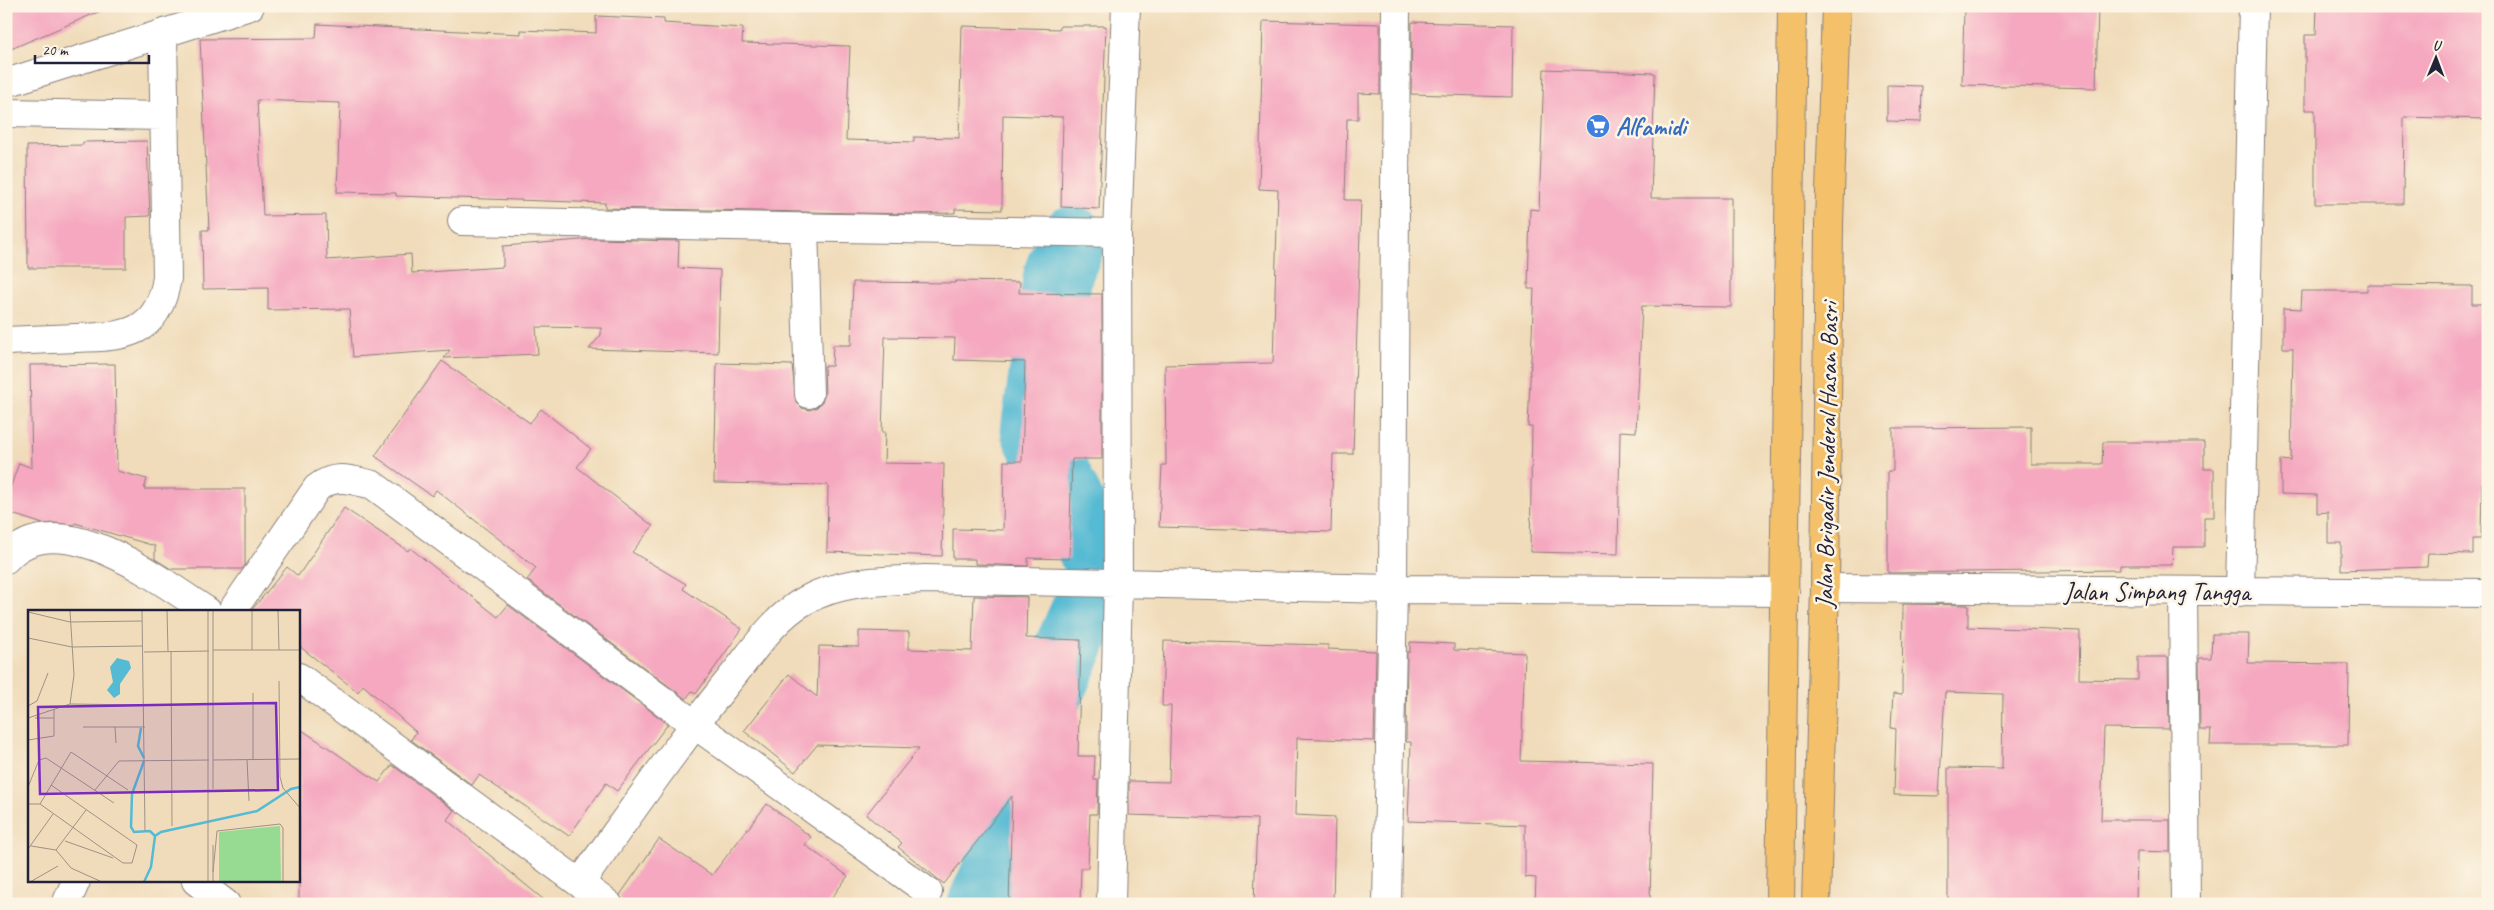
<svg xmlns="http://www.w3.org/2000/svg" width="2494" height="910" font-family="Caveat,sans-serif">
<rect width="100%" height="100%" fill="#fcf5e5"/>
<filter id="ink" filterUnits="userSpaceOnUse"><feTurbulence type="fractalNoise" baseFrequency=".02" numOctaves="2"/><feDisplacementMap in="SourceGraphic" scale="10" xChannelSelector="R" yChannelSelector="G"/><feConvolveMatrix kernelMatrix="1 2 1 2 8 2 1 2 1" color-interpolation-filters="sRGB"/></filter>
<filter id="wash" filterUnits="userSpaceOnUse"><feTurbulence type="fractalNoise" baseFrequency=".0096" numOctaves="4" result="noise"/><feDisplacementMap in="SourceGraphic" scale="20" xChannelSelector="R" yChannelSelector="G"/><feGaussianBlur stdDeviation="1.12" result="paint"/><feColorMatrix in="noise" values="0 0 0 0 0 0 0 0 0 0 0 0 0 0 0 0 0 1.4 0 .05"/><feComposite in="paint" operator="in"/></filter>
<g filter="url(#wash)">
<rect width="100%" height="100%" fill="#f0dcba"/>
<g fill="none" stroke-linecap="round" stroke-linejoin="round">
<path stroke="#55bad3" stroke-width="69" d="M 1072,240 L 1058,274 L 1035,430 L 1095,556
M 982,904 L 1010,841 L 1019,760 L 1094,591"/>
</g>
<g id="blocks">
<path fill="#f5a8c0" d="M 6,6 L 112,6 L 6,51 Z
M 1976,6 L 2098,6 L 2096,88 L 1962,85 L 1964,8 L 1976,8 Z
M 2317,6 L 2488,6 L 2488,119 L 2404,117 L 2403,204 L 2315,204 L 2315,110 L 2305,110 L 2305,35 L 2316,35 Z
M 596,16 L 664,19 L 664,23 L 743,28 L 742,43 L 850,46 L 846,140 L 914,142 L 914,137 L 959,138 L 962,26 L 1060,29 L 1060,26 L 1106,26 L 1099,209 L 1061,207 L 1063,117 L 1003,115 L 1002,210 L 955,209 L 955,213 L 908,214 L 605,208 L 605,203 L 396,196 L 396,193 L 337,192 L 340,103 L 257,100 L 263,216 L 326,215 L 327,260 L 411,254 L 412,273 L 503,267 L 503,246 L 594,239 L 679,241 L 678,268 L 720,270 L 718,353 L 589,349 L 601,335 L 601,328 L 536,327 L 538,354 L 444,358 L 450,350 L 353,357 L 349,309 L 268,310 L 268,288 L 203,289 L 202,230 L 209,230 L 200,39 L 316,38 L 317,24 L 521,34 L 521,30 L 596,33 Z
M 1263,21 L 1380,24 L 1380,94 L 1358,93 L 1358,119 L 1347,119 L 1345,200 L 1361,200 L 1353,454 L 1333,454 L 1331,532 L 1159,527 L 1162,465 L 1166,465 L 1165,365 L 1273,363 L 1278,190 L 1259,189 Z
M 1412,22 L 1513,25 L 1512,97 L 1411,94 Z
M 1544,69 L 1655,73 L 1651,198 L 1731,198 L 1731,307 L 1642,306 L 1636,432 L 1620,431 L 1618,554 L 1530,552 L 1532,427 L 1528,427 L 1534,289 L 1528,289 L 1530,209 L 1539,210 Z
M 1887,85 L 1922,86 L 1921,122 L 1887,121 Z
M 147,141 L 150,216 L 126,217 L 126,268 L 28,268 L 27,146 L 83,145 L 83,142 Z
M 956,281 L 1020,282 L 1019,293 L 1102,294 L 1102,459 L 1072,459 L 1069,559 L 1028,558 L 1028,566 L 975,564 L 975,559 L 953,559 L 953,529 L 1003,530 L 1004,461 L 1022,461 L 1025,362 L 954,360 L 955,338 L 885,337 L 882,432 L 885,432 L 884,463 L 944,464 L 942,556 L 827,552 L 828,485 L 714,483 L 717,363 L 792,365 L 796,402 L 802,408 L 810,410 L 817,407 L 822,402 L 825,394 L 824,366 L 832,366 L 833,345 L 851,345 L 853,282 L 955,283 Z
M 2367,285 L 2472,286 L 2472,304 L 2488,304 L 2488,483 L 2482,483 L 2481,539 L 2473,539 L 2473,554 L 2428,553 L 2427,567 L 2341,570 L 2341,543 L 2328,543 L 2328,512 L 2317,513 L 2317,495 L 2281,494 L 2281,460 L 2291,461 L 2293,348 L 2283,348 L 2283,308 L 2301,309 L 2302,291 L 2367,291 Z
M 442,361 L 530,423 L 541,409 L 591,449 L 577,467 L 653,526 L 632,552 L 686,584 L 683,589 L 742,629 L 696,694 L 692,691 L 686,699 L 527,580 L 536,568 L 436,490 L 432,496 L 375,456 Z
M 115,364 L 117,471 L 147,479 L 144,489 L 245,489 L 245,565 L 242,569 L 171,569 L 155,559 L 155,546 L 75,523 L 74,525 L 54,523 L 43,524 L 6,512 L 6,500 L 19,463 L 32,468 L 30,365 Z
M 2031,427 L 2031,464 L 2102,464 L 2103,442 L 2204,442 L 2204,469 L 2214,469 L 2214,517 L 2204,517 L 2204,547 L 2173,547 L 2172,565 L 2120,565 L 2120,570 L 1888,573 L 1888,471 L 1893,471 L 1893,428 Z
M 344,508 L 408,551 L 410,548 L 498,617 L 508,605 L 668,724 L 617,791 L 606,783 L 569,836 L 479,775 L 472,785 L 411,740 L 416,732 L 363,685 L 358,692 L 299,646 L 299,611 L 251,611 L 287,567 L 298,576 Z
M 974,596 L 1027,597 L 1026,638 L 1081,640 L 1078,756 L 1095,756 L 1094,780 L 1098,780 L 1097,814 L 1090,814 L 1088,868 L 1081,868 L 1080,904 L 1009,904 L 1012,796 L 944,884 L 898,847 L 902,843 L 866,815 L 919,748 L 817,745 L 795,772 L 744,731 L 789,674 L 817,697 L 819,646 L 859,647 L 859,631 L 909,632 L 909,649 L 972,651 Z
M 1903,604 L 1968,605 L 1968,627 L 2080,631 L 2079,679 L 2138,680 L 2138,657 L 2168,657 L 2169,729 L 2104,728 L 2101,820 L 2170,820 L 2170,852 L 2137,851 L 2136,904 L 1948,904 L 1948,768 L 2002,769 L 2003,694 L 1945,692 L 1939,796 L 1894,795 L 1896,729 L 1891,728 L 1893,694 L 1902,695 Z
M 2212,634 L 2249,634 L 2248,663 L 2349,664 L 2348,745 L 2210,745 L 2211,730 L 2200,730 L 2199,658 L 2211,658 Z
M 1164,641 L 1328,645 L 1328,649 L 1376,651 L 1374,741 L 1297,738 L 1295,815 L 1335,817 L 1333,904 L 1254,904 L 1257,819 L 1129,815 L 1129,781 L 1169,782 L 1171,706 L 1162,706 Z
M 1410,642 L 1454,644 L 1454,650 L 1525,653 L 1521,761 L 1653,764 L 1650,904 L 1535,904 L 1536,878 L 1525,877 L 1525,825 L 1408,821 L 1411,742 L 1406,742 L 1407,652 L 1410,652 Z
M 299,728 L 379,782 L 392,765 L 454,810 L 447,820 L 549,904 L 299,904 Z
M 767,804 L 811,837 L 805,845 L 848,876 L 827,904 L 623,904 L 620,895 L 659,839 L 712,875 Z"/>
</g>
</g>
<g filter="url(#ink)">
<use href="#blocks" fill-opacity="0" stroke="#897f7a" stroke-width="1"/>
<g fill="none" stroke-linecap="round" stroke-linejoin="round">
<g stroke="#897f7a" stroke-width="30">
<path id="minor" d="M 6,83 L 250,6
M 6,113 L 163,116
M 462,221 L 1117,233
M 804,227 L 809,394
M 6,341 C 29,340 53,339 76,338 C 125,337 158,335 167,278 L 163,35
M 6,559 C 57,500 160,581 207,611
M 1825,588 L 2488,593
M 2183,592 L 2186,904
M 2240,592 L 2253,6
M 232,611 L 317,488 C 335,473 352,480 373,485 L 694,724 L 928,892
M 299,677 L 608,904
M 196,881 L 226,904
M 580,883 C 631,812 680,741 735,673 C 756,647 776,616 806,600 C 842,580 884,581 924,579 L 1393,589 L 1785,592
M 66,904 L 76,881
M 1111,904 L 1118,582 L 1117,233 L 1126,6
M 1387,904 L 1393,589 L 1396,6"/>
</g>
<g stroke="#897f7a" stroke-width="30">
<path id="trunk" d="M 1780,904 L 1792,6
M 1816,904 L 1825,588 L 1829,224 L 1836,6"/>
</g>
<use href="#minor" stroke="#fff" stroke-width="28"/>
<use href="#trunk" stroke="#f4c16a" stroke-width="28"/>
</g>
</g>
<defs>
<g id="supermarket-disc" transform="scale(1.25)"><circle r="9.5" fill="#3f7fe0" stroke="#fcf5e5"/><path d="M-6-5.5h2.5l.6 2H6L4.5 2H-2.5L-4.4-4H-6ZM-1.5 3.2a1.3 1.3 0 1 0 .1 0ZM3 3.2a1.3 1.3 0 1 0 .1 0Z" fill="#fff"/></g>
</defs>
<g fill-rule="evenodd">
<use href="#supermarket-disc" x="1598" y="126"/>
</g>
<g text-anchor="middle" stroke-width="5" stroke-linejoin="round" paint-order="stroke">
<g font-size="25" font-weight="bold" fill="#366cbe" stroke="#fcf5e5" text-anchor="start">
<text x="1616" y="135">Alfamidi</text>
</g>
<g font-size="25" fill="#22223b" stroke="#fcf5e5">
<text transform="translate(1826 455) rotate(-89)" y="9">Jalan Brigadir Jenderal Hasan Basri</text>
<text x="2157" y="600">Jalan Simpang Tangga</text>
</g>
</g>
<g transform="translate(28 610)">
<rect width="272" height="272" fill="#f0dcba"/>
<path d="M 252,216 L 253,272 L 191,272 L 191,222 Z" fill="#97da91"/>
<path d="M 89,48 L 101,51 L 103,58 L 92,74 L 92,84 L 86,88 L 79,80 L 85,72 L 82,57 Z" fill="#55bad3"/>
<path fill="none" stroke="#55bad3" stroke-width="2.5" d="M 113,118 L 110,136 L 116,148M 116,151 L 104,184 L 103,217 L 106,222 L 122,221 L 127,226M 116,272 L 123,257 L 127,226 L 133,222 L 229,201 L 263,179 L 272,177"/>
<path fill="none" stroke="#9e9287" stroke-width="1" d="M 42,1 L 46,65 L 42,94M 114,1 L 117,221M 139,1 L 140,41M 180,1 L 180,272M 185,1 L 185,179M 224,1 L 224,40M 250,1 L 251,40M 0,2 L 42,12 L 114,11M 0,28 L 44,37 L 114,36M 185,40 L 272,40M 143,41 L 144,216M 116,42 L 181,41M 251,71 L 252,167 L 255,178 L 272,198M 0,96 L 9,91 L 20,63M 0,108 L 42,94 L 118,95M 7,108 L 26,108M 55,117 L 117,117M 87,117 L 88,133M 0,130 L 26,126 L 26,100M 185,150 L 272,149M 219,150 L 221,191M 225,150 L 225,83M 0,177 L 11,150 L 18,148 L 86,193M 67,180 L 91,151 L 181,150M 0,194 L 12,194 L 43,142 L 100,180M 12,194 L 95,253 L 104,253 L 109,235 L 23,175M 37,231 L 85,248M 185,235 L 185,272M 3,236 L 28,240 L 58,200M 0,239 L 25,204M 28,240 L 43,258 L 74,272M 185,262 L 189,221 L 252,214 L 255,218 L 255,272M 2,272 L 30,256"/>
<path fill="#7b2cbf" fill-opacity="0.15" stroke="#7b2cbf" stroke-width="2.5" d="M 248,93 L 250,180 L 12,184 L 10,97 Z"/>
<rect width="272" height="272" fill="none" stroke="#22223b" stroke-width="2.5"/>
</g>
<rect width="2494" height="910" fill="none" stroke="#fcf5e5" stroke-width="25"/>
<g transform="translate(2436 58) rotate(1)" stroke="#fcf5e5" stroke-width="4" paint-order="stroke">
<path d="M0-4L9 19L0 12L-9 19Z" fill="#22223b"/>
<text y="-8" font-size="14" font-weight="bold" text-anchor="middle" fill="#22223b">U</text>
</g>
<path d="M35 55v8h114v-8" fill="none" stroke="#22223b" stroke-width="2.5"/>
<text x="42" y="55" font-size="15" fill="#22223b" stroke="#fcf5e5" stroke-width="4" paint-order="stroke">20 m</text>
</svg>
